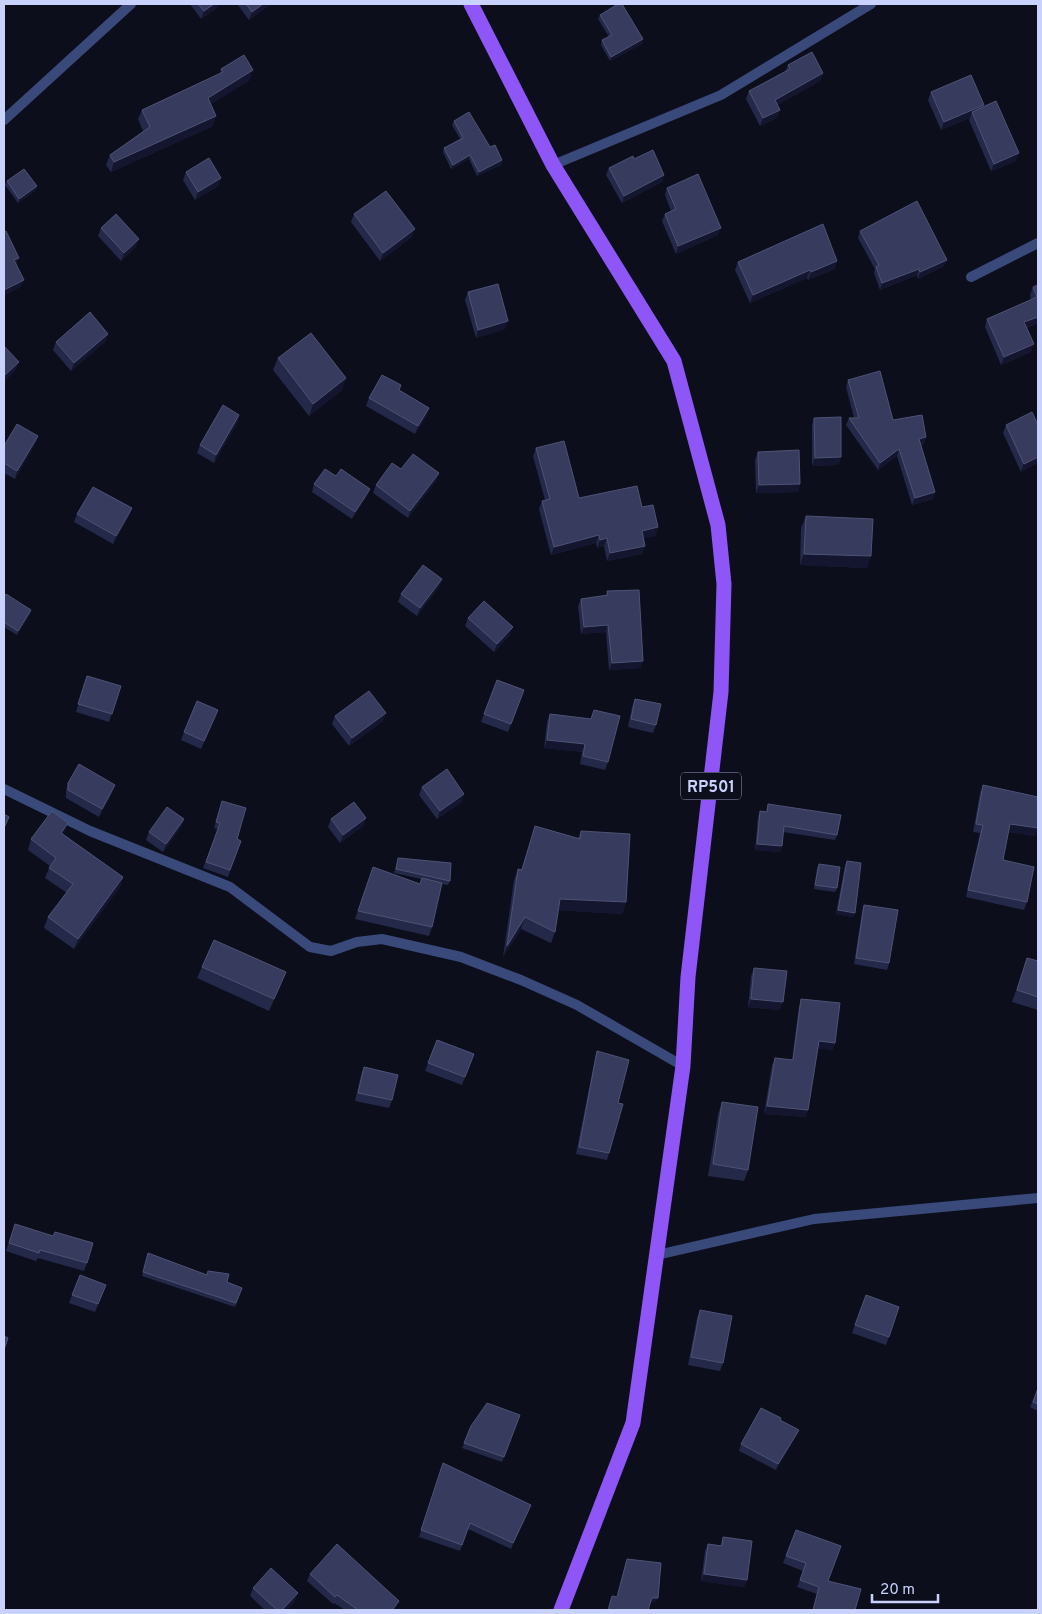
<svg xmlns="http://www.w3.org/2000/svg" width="1042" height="1614" font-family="Overpass,sans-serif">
<rect width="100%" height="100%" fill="#0c0e1c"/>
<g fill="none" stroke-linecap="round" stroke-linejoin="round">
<path stroke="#394979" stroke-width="10" d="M 4,120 L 131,4
M 553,165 L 721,95 L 871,4
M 971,277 L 1038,243
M 4,789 L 90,831 L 230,887 L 310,947 L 331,951 L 357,942 L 382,939 L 461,957 L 521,980 L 577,1005 L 683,1066
M 657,1255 L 814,1219 L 1038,1198"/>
<path stroke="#8e56f7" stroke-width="15" d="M 471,4 L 553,165 L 674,361 L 718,525 L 724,584 L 721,692 L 688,977 L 683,1066 L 633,1423 L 561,1610"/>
</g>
<path fill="#252949" d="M 190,4 L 218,4 L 217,8 L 201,19 Z
M 237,4 L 270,4 L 269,5 L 249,20 Z
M 600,15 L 642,44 L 610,61 L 601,45 L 602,40 L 609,37 L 598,19 Z
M 788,65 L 823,73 L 820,81 L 777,105 L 780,110 L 777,118 L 760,126 L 746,99 L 749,91 L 785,72 Z
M 221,69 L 250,80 L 211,104 L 213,126 L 111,172 L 106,165 L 110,155 L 143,131 L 138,119 L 142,110 L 220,74 Z
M 931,92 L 983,107 L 1016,161 L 991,171 L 969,120 L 970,118 L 941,130 L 928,100 Z
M 454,121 L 490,147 L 502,160 L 501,165 L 477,176 L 469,159 L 451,169 L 443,152 L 444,148 L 460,139 L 452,125 Z
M 634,159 L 664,175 L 662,182 L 622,203 L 606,175 L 609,168 Z
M 186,172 L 221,178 L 218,186 L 195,200 L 183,180 Z
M 7,181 L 37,186 L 35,191 L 18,203 L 5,185 Z
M 667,188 L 718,235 L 676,254 L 662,221 L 665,214 L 671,211 L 665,195 Z
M 354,214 L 412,237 L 380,261 L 351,222 Z
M 101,228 L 136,247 L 121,261 L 98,236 Z
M 860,231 L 944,266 L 918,279 L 917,275 L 880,290 L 874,273 L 875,269 L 858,238 Z
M 738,262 L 835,269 L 808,280 L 807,278 L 750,303 L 735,270 Z
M 1038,285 L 1038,323 L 1027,328 L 1031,352 L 1001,365 L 985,327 L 987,319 L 1031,300 L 1030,295 L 1033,287 Z
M 468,292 L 505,329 L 476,338 L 465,300 Z
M 108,334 L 105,342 L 71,371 L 53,350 L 56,342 Z
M 278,358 L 342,390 L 309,416 L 273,370 Z
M 848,380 L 893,420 L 926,437 L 924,444 L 921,445 L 935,492 L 933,499 L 912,505 L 897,456 L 878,470 L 846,425 L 849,418 L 854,418 L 846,387 Z
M 401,385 L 399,391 L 429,408 L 426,416 L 415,434 L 366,406 L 369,398 Z
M 239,415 L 237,423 L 214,463 L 197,453 L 200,445 Z
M 814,418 L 841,457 L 838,465 L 812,466 L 812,426 Z
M 1006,425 L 1038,425 L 1021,472 L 1003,433 Z
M 38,436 L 35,444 L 15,479 L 4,473 L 4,446 Z
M 536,448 L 579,498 L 642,507 L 658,527 L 655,536 L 643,538 L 645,546 L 642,554 L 607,561 L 604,546 L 597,548 L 596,543 L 551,555 L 539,509 L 542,501 L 545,500 L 533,456 Z
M 758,452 L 800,484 L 798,492 L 756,493 L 755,460 Z
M 401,469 L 439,473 L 436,481 L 408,518 L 373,493 L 376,485 Z
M 336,476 L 370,489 L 367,496 L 352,519 L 312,492 L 314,484 Z
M 132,508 L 129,516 L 113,544 L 74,522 L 77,514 Z
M 806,516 L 867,568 L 800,565 L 801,528 Z
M 442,579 L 439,587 L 417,616 L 398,602 L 401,594 Z
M 607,591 L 643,661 L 640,668 L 609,670 L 606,632 L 581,634 L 578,606 L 581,599 L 606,596 Z
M 4,598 L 31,610 L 30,614 L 17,635 L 4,627 Z
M 468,618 L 510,635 L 494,652 L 465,626 Z
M 87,676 L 121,686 L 109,722 L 76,712 Z
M 497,680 L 524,690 L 508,732 L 481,722 Z
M 635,699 L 656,725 L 653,733 L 628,727 L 632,707 Z
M 594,710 L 608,762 L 605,770 L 580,764 L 582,752 L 544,748 L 547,722 L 550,714 L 591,719 Z
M 335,716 L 383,721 L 349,746 L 332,724 Z
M 215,718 L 201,749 L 181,740 L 184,732 Z
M 68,783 L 112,793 L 99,817 L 66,798 L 66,791 Z
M 983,785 L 1035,836 L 1008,832 L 1003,860 L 1027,902 L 1024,910 L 966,897 L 980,833 L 973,832 L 980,793 Z
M 422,787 L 462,802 L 437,819 L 419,795 Z
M 222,801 L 237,839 L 241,841 L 228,877 L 203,868 L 218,829 L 214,828 Z
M 768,804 L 837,835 L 835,840 L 783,832 L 780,852 L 755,850 L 758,817 L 760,811 L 766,812 Z
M 366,818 L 363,826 L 340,843 L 328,827 L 331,819 Z
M 184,819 L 181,827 L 163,852 L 146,840 L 149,832 Z
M 535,826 L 578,838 L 581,831 L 626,902 L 622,914 L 558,910 L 555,932 L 551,943 L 521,929 L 503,957 L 514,880 L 518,869 L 521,870 Z
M 64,833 L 63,834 L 123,877 L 120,887 L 74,949 L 44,928 L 48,917 L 67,893 L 45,878 L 50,866 L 28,850 L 31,839 Z
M 398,858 L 450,881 L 448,885 L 441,884 L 432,927 L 429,936 L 355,919 L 373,867 L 420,884 L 421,879 L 394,873 Z
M 847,861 L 855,913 L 853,917 L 836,914 L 845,865 Z
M 819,864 L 837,888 L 835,892 L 814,889 L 817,868 Z
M 864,905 L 889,963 L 887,970 L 854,964 L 862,912 Z
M 1027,958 L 1038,961 L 1038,1010 L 1012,1002 Z
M 202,967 L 281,984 L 269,1011 L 197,978 Z
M 754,968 L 780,1010 L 748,1007 L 751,976 Z
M 801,999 L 835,1043 L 832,1050 L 818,1048 L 806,1117 L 764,1114 L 772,1065 L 775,1058 L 792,1060 L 799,1006 Z
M 437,1040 L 474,1054 L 462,1085 L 425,1071 Z
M 597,1051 L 609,1153 L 607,1160 L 576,1154 L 595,1058 Z
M 364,1067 L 392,1100 L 389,1108 L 355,1101 L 361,1075 Z
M 722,1102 L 748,1170 L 744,1181 L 708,1176 L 718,1114 Z
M 15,1224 L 87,1263 L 84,1271 L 38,1258 L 36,1261 L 6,1251 Z
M 148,1253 L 206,1275 L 208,1271 L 227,1282 L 242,1288 L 235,1307 L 142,1276 Z
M 80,1275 L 106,1285 L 95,1312 L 69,1303 Z
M 866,1295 L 899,1307 L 886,1345 L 852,1333 Z
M 700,1310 L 723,1363 L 720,1371 L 688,1365 L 697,1318 Z
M 1038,1388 L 1038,1411 L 1030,1407 Z
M 520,1415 L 502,1462 L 462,1448 L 471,1426 Z
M 799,1430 L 796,1436 L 776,1470 L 739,1451 L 741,1444 Z
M 443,1463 L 529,1511 L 511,1549 L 468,1529 L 460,1551 L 419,1537 Z
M 796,1530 L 828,1581 L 855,1610 L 813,1610 L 817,1594 L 797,1587 L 803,1571 L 783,1563 Z
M 723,1537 L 747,1580 L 744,1587 L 701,1581 L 705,1551 L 708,1544 L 720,1546 Z
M 310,1574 L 399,1601 L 395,1610 L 345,1610 L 334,1603 L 333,1604 L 307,1581 Z
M 253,1588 L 295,1601 L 287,1610 L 265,1610 L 250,1596 Z"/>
<path fill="#14162f" d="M 214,4 L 218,4 L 217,8 L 201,19 L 204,11 Z
M 263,4 L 270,4 L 269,5 L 249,20 L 252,12 Z
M 643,39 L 642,44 L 610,61 L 611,57 Z
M 253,70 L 250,80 L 205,108 L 208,98 Z
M 823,73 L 820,81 L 772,108 L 775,100 Z
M 984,105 L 981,113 L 972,112 L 970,118 L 941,130 L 944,122 Z
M 780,110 L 777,118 L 760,126 L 763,118 Z
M 216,116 L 213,126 L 111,172 L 114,162 Z
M 1019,153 L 1016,161 L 991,171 L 994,164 Z
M 470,155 L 469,159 L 451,169 L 453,165 Z
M 502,160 L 501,165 L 477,176 L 479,172 Z
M 664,175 L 662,182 L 622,203 L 624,196 Z
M 221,178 L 218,186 L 195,200 L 198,192 Z
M 37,186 L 35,191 L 18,203 L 19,199 Z
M 721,228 L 718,235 L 676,254 L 678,246 Z
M 415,229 L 412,237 L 380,261 L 383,253 Z
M 139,239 L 136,247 L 121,261 L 124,253 Z
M 19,258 L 16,265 L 14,260 Z
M 947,260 L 944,266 L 918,279 L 920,272 Z
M 837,261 L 835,269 L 808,280 L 811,272 Z
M 919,269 L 917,275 L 880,290 L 882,283 Z
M 810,270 L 807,278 L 750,303 L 753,295 Z
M 24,280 L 21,287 L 4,296 L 4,290 Z
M 1038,317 L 1038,323 L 1021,330 L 1024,322 Z
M 508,321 L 505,329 L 476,338 L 478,330 Z
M 108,334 L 105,342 L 71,371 L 74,363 Z
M 1034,344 L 1031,352 L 1001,365 L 1004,357 Z
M 19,362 L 16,370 L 4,382 L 4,376 Z
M 346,378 L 342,390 L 309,416 L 313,404 Z
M 429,408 L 426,416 L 415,434 L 418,426 Z
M 239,415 L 237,423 L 214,463 L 216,455 Z
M 38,436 L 35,444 L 15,479 L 17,471 Z
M 926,437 L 924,444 L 916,446 L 919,439 Z
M 899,449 L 897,456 L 878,470 L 880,463 Z
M 841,457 L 838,465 L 812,466 L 815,458 Z
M 1038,457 L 1038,463 L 1021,472 L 1024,464 Z
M 439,473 L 436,481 L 408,518 L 410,511 Z
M 800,484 L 798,492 L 756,493 L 759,485 Z
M 370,489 L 367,496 L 352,519 L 355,512 Z
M 935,492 L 933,499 L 912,505 L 915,498 Z
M 132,508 L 129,516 L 113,544 L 116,536 Z
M 658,527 L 655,536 L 639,539 L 642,531 Z
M 599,535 L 596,543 L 551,555 L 554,547 Z
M 607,538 L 604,546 L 597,548 L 600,540 Z
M 645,546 L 642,554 L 607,561 L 610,553 Z
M 804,554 L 871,556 L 867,568 L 800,565 Z
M 442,579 L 439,587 L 417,616 L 420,608 Z
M 31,610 L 30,614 L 17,635 L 18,631 Z
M 608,625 L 606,632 L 581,634 L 584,627 Z
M 513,627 L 510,635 L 494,652 L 497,644 Z
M 643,661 L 640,668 L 609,670 L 612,663 Z
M 386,713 L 383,721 L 349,746 L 352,738 Z
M 547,740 L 585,744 L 582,752 L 544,748 Z
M 115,785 L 112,793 L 99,817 L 102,809 Z
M 464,794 L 462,802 L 437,819 L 440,811 Z
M 366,818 L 363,826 L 340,843 L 343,835 Z
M 184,819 L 181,827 L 163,852 L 166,844 Z
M 68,823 L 64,833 L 57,843 L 61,833 Z
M 1010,824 L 1038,828 L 1035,836 L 1007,832 Z
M 757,844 L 782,846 L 780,852 L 755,850 Z
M 123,877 L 120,887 L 74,949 L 78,939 Z
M 560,899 L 626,902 L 622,914 L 555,910 Z
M 838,910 L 855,913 L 853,917 L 836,914 Z
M 525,917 L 521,929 L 503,957 L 507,946 Z
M 751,999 L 783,1002 L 780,1010 L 748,1007 Z
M 819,1041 L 835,1043 L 832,1050 L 816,1048 Z
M 767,1106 L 808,1110 L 806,1117 L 764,1114 Z
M 799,1430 L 796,1436 L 776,1470 L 778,1464 Z
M 531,1505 L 529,1511 L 511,1549 L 513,1543 Z
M 704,1574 L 747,1580 L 744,1587 L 701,1581 Z
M 298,1593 L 295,1601 L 287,1610 L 282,1610 Z
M 652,1598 L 658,1598 L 656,1602 L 651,1602 Z
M 399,1601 L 395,1610 L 392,1610 Z"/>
<path fill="#373b5d" stroke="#4e5376" d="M 198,4 L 214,4 L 204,11 Z
M 246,4 L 263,4 L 252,12 Z
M 618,4 L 622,4 L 643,39 L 611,57 L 602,40 L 612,35 L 600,15 Z
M 812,52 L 823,73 L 775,100 L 780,110 L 763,118 L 749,91 L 790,69 L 788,65 Z
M 244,55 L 253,70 L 208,98 L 216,116 L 114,162 L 110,155 L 150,127 L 142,110 L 223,72 L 221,69 Z
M 971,75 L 984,105 L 944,122 L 931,92 Z
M 996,101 L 1019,153 L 994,164 L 972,112 Z
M 469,112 L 490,147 L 495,145 L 502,160 L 479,172 L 470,155 L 453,165 L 444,148 L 463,138 L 454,121 Z
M 653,150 L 664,175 L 624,196 L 609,168 L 633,156 L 634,159 Z
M 209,158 L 221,178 L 198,192 L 186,172 Z
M 24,169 L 37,186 L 19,199 L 7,181 Z
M 698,174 L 721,228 L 678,246 L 665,214 L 676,209 L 667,188 Z
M 386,191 L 415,229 L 383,253 L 354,214 Z
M 917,201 L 947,260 L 920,272 L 919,269 L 882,283 L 876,267 L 879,265 L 860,231 Z
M 116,214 L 139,239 L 124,253 L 101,228 Z
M 823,224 L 837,261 L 811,272 L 810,270 L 753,295 L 738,262 Z
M 6,231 L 19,258 L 14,260 L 24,280 L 4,290 L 4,232 Z
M 498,284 L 508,321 L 478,330 L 468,292 Z
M 1038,285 L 1038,317 L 1024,322 L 1034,344 L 1004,357 L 987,319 L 1037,297 L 1033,287 Z
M 90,312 L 108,334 L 74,363 L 56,342 Z
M 311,333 L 346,378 L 313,404 L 278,358 Z
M 4,346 L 19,362 L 4,376 Z
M 880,371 L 893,420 L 922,415 L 926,437 L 919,439 L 935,492 L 915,498 L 899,449 L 880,463 L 849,418 L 859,418 L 848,380 Z
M 382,375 L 401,385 L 399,390 L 429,408 L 418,426 L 369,398 Z
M 223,405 L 239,415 L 216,455 L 200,445 Z
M 1032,412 L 1038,425 L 1038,457 L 1024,464 L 1006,425 Z
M 841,417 L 841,457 L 815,458 L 814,418 Z
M 17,424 L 38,436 L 17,471 L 4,463 L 4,446 Z
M 564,441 L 579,498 L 637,486 L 642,507 L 653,505 L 658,527 L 642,531 L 645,546 L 610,553 L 607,538 L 600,540 L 599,535 L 554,547 L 542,501 L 550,499 L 536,448 Z
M 799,450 L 800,484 L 759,485 L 758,452 Z
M 413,454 L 439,473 L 410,511 L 376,485 L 392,463 L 401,469 Z
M 325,469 L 336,476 L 341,469 L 370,489 L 355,512 L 314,484 Z
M 93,487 L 132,508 L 116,536 L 77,514 Z
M 806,516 L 873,519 L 871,556 L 804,554 Z
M 423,565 L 442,579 L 420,608 L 401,594 Z
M 639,590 L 643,661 L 612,663 L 608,625 L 584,627 L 581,599 L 608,595 L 607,591 Z
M 6,594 L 31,610 L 18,631 L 4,622 L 4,598 Z
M 484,601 L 513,627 L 497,644 L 468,618 Z
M 87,676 L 121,686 L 112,714 L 78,704 Z
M 497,680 L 524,690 L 511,724 L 484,714 Z
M 369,691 L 386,713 L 352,738 L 335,716 Z
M 635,699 L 661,704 L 656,725 L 631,719 Z
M 197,701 L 218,710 L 204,741 L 184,732 Z
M 594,710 L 620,716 L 608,762 L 583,756 L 585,744 L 547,740 L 550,714 L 591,719 Z
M 79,764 L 115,785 L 102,809 L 68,790 L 68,783 Z
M 447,769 L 464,794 L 440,811 L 422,787 Z
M 983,785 L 1038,797 L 1038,828 L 1010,824 L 1003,860 L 1034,867 L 1027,902 L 968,890 L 983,825 L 976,824 Z
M 222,801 L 246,808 L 237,839 L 241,841 L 230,870 L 206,862 L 220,823 L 216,822 Z
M 354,802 L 366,818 L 343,835 L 331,819 Z
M 768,804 L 841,815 L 837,835 L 784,826 L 782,846 L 757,844 L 760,811 L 767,812 Z
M 167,807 L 184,819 L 166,844 L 149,832 Z
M 52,811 L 68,823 L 61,833 L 123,877 L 78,939 L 48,917 L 73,884 L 49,868 L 56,858 L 31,839 Z
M 4,814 L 9,817 L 4,828 Z
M 535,826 L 580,839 L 581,831 L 630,834 L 626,902 L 560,899 L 555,932 L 525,917 L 507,946 L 518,869 L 522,870 Z
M 398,858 L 451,863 L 450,881 L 396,869 Z
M 847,861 L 861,863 L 855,913 L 838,910 Z
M 819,864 L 840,867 L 837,888 L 815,885 Z
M 373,867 L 420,884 L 422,878 L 442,883 L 432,927 L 358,911 Z
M 864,905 L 898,910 L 889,963 L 856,958 Z
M 214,940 L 286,972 L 274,999 L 202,967 Z
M 1027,958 L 1038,961 L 1038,997 L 1017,990 Z
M 754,968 L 787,971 L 783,1002 L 751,999 Z
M 801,999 L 840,1003 L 835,1043 L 819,1041 L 808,1110 L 767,1106 L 775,1058 L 793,1060 Z
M 437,1040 L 474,1054 L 465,1077 L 428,1063 Z
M 597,1051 L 629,1060 L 618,1103 L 623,1104 L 609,1153 L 579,1147 Z
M 364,1067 L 398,1075 L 392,1100 L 358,1093 Z
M 722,1102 L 758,1107 L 748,1170 L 713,1164 Z
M 15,1224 L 53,1236 L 55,1232 L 93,1243 L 87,1263 L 40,1250 L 39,1253 L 9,1243 Z
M 148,1253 L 207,1275 L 208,1271 L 229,1274 L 227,1282 L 242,1288 L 236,1303 L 143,1272 Z
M 80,1275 L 106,1285 L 98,1304 L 72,1295 Z
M 866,1295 L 899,1307 L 889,1337 L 855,1325 Z
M 700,1310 L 732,1316 L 723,1363 L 691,1357 Z
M 4,1336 L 8,1338 L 4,1350 Z
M 1038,1388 L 1038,1404 L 1033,1402 Z
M 487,1403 L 520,1415 L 504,1457 L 464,1443 L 471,1426 Z
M 761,1408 L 781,1418 L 780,1420 L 799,1430 L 778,1464 L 741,1444 Z
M 443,1463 L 531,1505 L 513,1543 L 470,1523 L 462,1545 L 421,1530 Z
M 796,1530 L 841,1546 L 828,1581 L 861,1589 L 855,1610 L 813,1610 L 819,1587 L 800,1580 L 806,1563 L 786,1556 Z
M 723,1537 L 752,1541 L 747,1580 L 704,1574 L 708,1544 L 722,1546 Z
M 337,1544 L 399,1601 L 392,1610 L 358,1610 L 337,1595 L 335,1597 L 310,1574 Z
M 627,1559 L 661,1563 L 658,1598 L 652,1598 L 648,1610 L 608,1610 L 612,1596 L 617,1597 Z
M 271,1568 L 298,1593 L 282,1610 L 277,1610 L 253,1588 Z"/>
<g text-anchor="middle" stroke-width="4" stroke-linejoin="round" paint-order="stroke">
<rect fill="#0c0e1c" stroke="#9097b9" stroke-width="1" x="681" y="772.5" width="60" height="27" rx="4"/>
<g font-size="16" font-weight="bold" fill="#c9d2fc">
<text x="711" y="792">RP501</text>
</g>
</g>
<rect width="1042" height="1614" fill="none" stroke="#c9d2fc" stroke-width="10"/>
<path d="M872 1594v8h66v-8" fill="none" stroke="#c9d2fc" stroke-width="2.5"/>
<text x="880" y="1594" font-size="15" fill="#c9d2fc" stroke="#0c0e1c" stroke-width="4" paint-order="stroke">20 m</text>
</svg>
